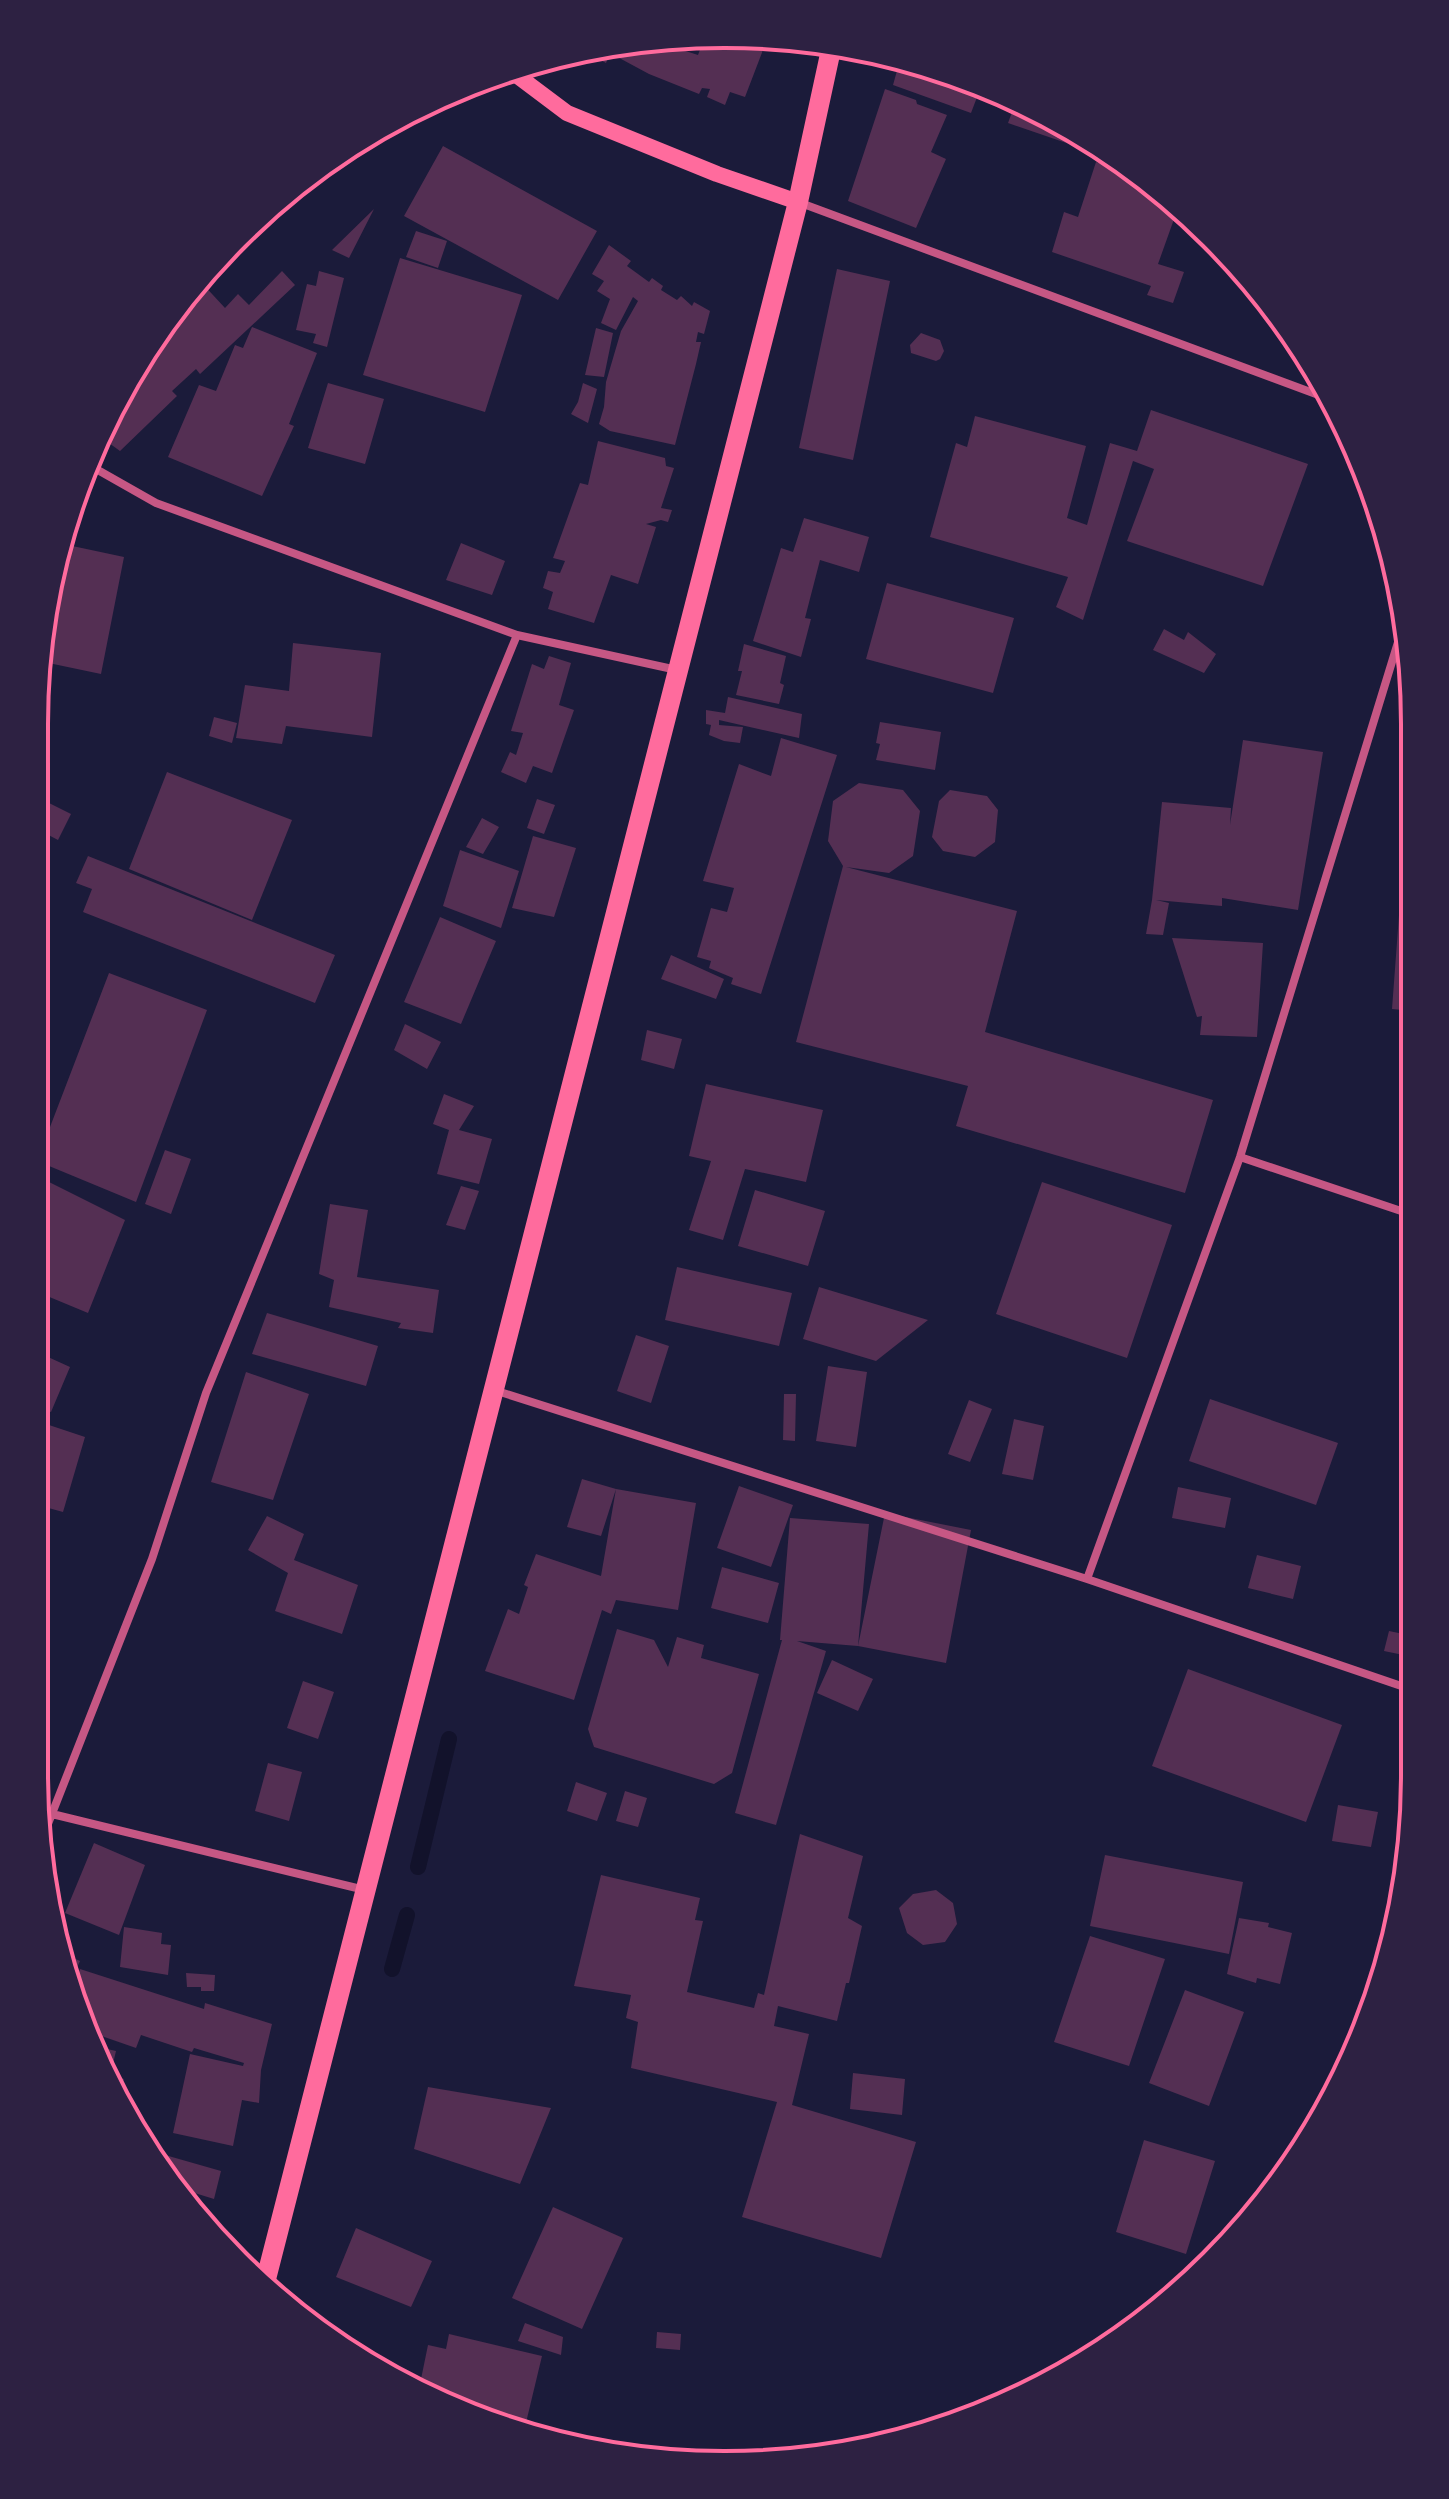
<svg xmlns="http://www.w3.org/2000/svg" width="1449" height="2499" font-family="'Public Sans',sans-serif">
<rect width="100%" height="100%" fill="#1b1b3a"/>
<g fill="none" stroke-linecap="round" stroke-linejoin="round">
<path stroke="#12122b" stroke-width="16" d="M 418,1867 L 449,1739
M 392,1969 L 407,1915"/>
</g>
<path fill="#542f53" d="M 713,35 L 725,41 L 728,36 L 763,50 L 745,97 L 730,92 L 725,105 L 707,97 L 710,89 L 702,88 L 699,94 L 649,74 L 610,53 L 606,63 L 582,50 L 670,39 L 667,45 L 698,55 L 705,36 Z
M 900,60 L 982,84 L 971,113 L 893,85 Z
M 885,89 L 916,100 L 917,104 L 947,115 L 931,152 L 946,159 L 916,228 L 848,201 Z
M 1016,101 L 1082,136 L 1078,147 L 1008,123 Z
M 1088,140 L 1108,150 L 1113,155 L 1086,146 Z
M 443,146 L 597,231 L 558,300 L 404,216 Z
M 1096,162 L 1140,176 L 1178,208 L 1158,264 L 1184,272 L 1173,303 L 1147,295 L 1151,286 L 1052,252 L 1064,212 L 1078,217 Z
M 374,209 L 349,258 L 332,250 Z
M 1179,209 L 1197,224 L 1196,227 L 1176,216 Z
M 416,231 L 447,241 L 438,268 L 406,257 Z
M 609,245 L 631,261 L 627,266 L 649,282 L 652,278 L 663,286 L 661,290 L 677,300 L 681,296 L 692,306 L 694,302 L 710,311 L 704,334 L 698,332 L 696,342 L 701,342 L 696,364 L 675,445 L 610,431 L 599,424 L 604,407 L 606,382 L 621,331 L 638,301 L 633,297 L 616,330 L 601,323 L 610,299 L 597,291 L 604,281 L 592,274 Z
M 400,258 L 522,295 L 485,412 L 363,375 Z
M 837,269 L 890,281 L 853,460 L 799,448 Z
M 282,271 L 295,285 L 200,374 L 196,369 L 172,391 L 177,396 L 120,451 L 102,438 L 128,387 L 130,389 L 134,384 L 131,381 L 150,341 L 200,281 L 225,308 L 238,294 L 249,305 Z
M 319,271 L 344,278 L 327,347 L 313,343 L 316,334 L 296,330 L 307,284 L 316,286 Z
M 252,327 L 317,353 L 289,424 L 294,426 L 262,496 L 168,457 L 199,385 L 216,391 L 235,345 L 243,348 Z
M 596,328 L 613,333 L 604,377 L 585,375 Z
M 921,333 L 940,340 L 944,351 L 940,359 L 936,361 L 911,353 L 910,345 Z
M 328,383 L 384,399 L 365,464 L 308,448 Z
M 583,383 L 597,389 L 588,423 L 571,414 L 578,402 Z
M 1151,410 L 1308,464 L 1263,586 L 1127,541 L 1154,469 L 1133,461 L 1083,620 L 1056,607 L 1068,577 L 930,537 L 956,443 L 967,447 L 975,416 L 1086,446 L 1067,518 L 1087,525 L 1110,443 L 1137,451 Z
M 598,441 L 665,458 L 666,466 L 674,468 L 661,508 L 672,510 L 668,522 L 661,520 L 646,524 L 656,527 L 638,584 L 611,575 L 594,623 L 548,609 L 553,592 L 543,588 L 548,571 L 560,573 L 565,561 L 553,558 L 580,483 L 588,485 Z
M 804,518 L 869,537 L 859,572 L 820,560 L 805,618 L 811,619 L 801,657 L 753,641 L 781,548 L 793,552 Z
M 461,543 L 505,561 L 492,595 L 446,580 Z
M 63,544 L 124,557 L 101,674 L 39,661 Z
M 887,583 L 1014,618 L 993,693 L 866,659 Z
M 1164,629 L 1184,640 L 1188,632 L 1216,654 L 1204,673 L 1153,650 Z
M 293,643 L 381,653 L 372,737 L 286,726 L 282,744 L 236,738 L 245,685 L 289,691 Z
M 744,644 L 786,656 L 780,683 L 784,685 L 779,704 L 736,695 L 742,671 L 738,671 Z
M 549,656 L 571,663 L 559,705 L 574,710 L 552,773 L 533,766 L 526,783 L 501,772 L 510,752 L 516,755 L 523,733 L 511,731 L 532,664 L 544,669 Z
M 728,697 L 802,714 L 799,738 L 719,720 L 719,725 L 743,727 L 740,743 L 724,741 L 709,735 L 711,725 L 706,724 L 706,710 L 725,713 Z
M 214,717 L 237,723 L 232,743 L 209,736 Z
M 880,722 L 941,732 L 935,770 L 876,760 L 880,744 L 876,743 Z
M 781,738 L 837,755 L 761,994 L 731,984 L 733,978 L 709,968 L 711,961 L 697,957 L 711,908 L 727,912 L 734,888 L 703,881 L 739,764 L 771,776 Z
M 1243,740 L 1323,752 L 1298,910 L 1222,898 L 1222,906 L 1156,900 L 1169,903 L 1163,935 L 1146,934 L 1152,900 L 1162,802 L 1231,808 L 1230,825 Z
M 167,772 L 292,820 L 252,920 L 129,869 Z
M 859,783 L 903,790 L 920,811 L 913,856 L 889,873 L 846,867 L 1017,911 L 985,1032 L 1213,1100 L 1185,1193 L 956,1126 L 968,1086 L 796,1042 L 843,866 L 828,841 L 833,801 Z
M 950,790 L 987,796 L 998,810 L 995,842 L 975,857 L 943,851 L 932,837 L 939,801 Z
M 35,796 L 71,814 L 58,840 L 35,828 Z
M 537,799 L 555,805 L 544,834 L 527,828 Z
M 482,818 L 499,827 L 483,854 L 466,847 Z
M 533,836 L 576,848 L 554,917 L 512,908 Z
M 460,850 L 519,871 L 501,928 L 443,906 Z
M 88,856 L 335,955 L 315,1003 L 83,912 L 92,889 L 76,883 Z
M 1399,915 L 1413,916 L 1413,1011 L 1392,1009 Z
M 440,917 L 496,941 L 461,1024 L 404,1002 Z
M 1172,938 L 1263,943 L 1257,1037 L 1200,1035 L 1202,1016 L 1197,1017 Z
M 671,955 L 724,979 L 716,999 L 661,979 Z
M 109,973 L 207,1010 L 136,1202 L 37,1161 Z
M 405,1024 L 441,1042 L 427,1069 L 394,1050 Z
M 647,1030 L 682,1039 L 674,1069 L 641,1060 Z
M 706,1084 L 823,1110 L 806,1182 L 745,1169 L 723,1240 L 689,1230 L 711,1161 L 689,1156 Z
M 444,1094 L 474,1106 L 459,1130 L 492,1139 L 479,1184 L 437,1174 L 449,1130 L 433,1124 Z
M 35,1100 L 44,1103 L 35,1124 Z
M 165,1150 L 191,1159 L 171,1214 L 145,1204 Z
M 41,1178 L 125,1220 L 88,1313 L 35,1291 L 35,1194 Z
M 1042,1182 L 1172,1225 L 1127,1358 L 996,1314 Z
M 461,1186 L 479,1191 L 465,1230 L 446,1225 Z
M 755,1190 L 825,1211 L 808,1266 L 738,1246 Z
M 330,1204 L 368,1210 L 357,1277 L 439,1290 L 433,1333 L 398,1328 L 401,1323 L 329,1307 L 334,1280 L 319,1274 Z
M 677,1267 L 792,1293 L 779,1346 L 665,1320 Z
M 819,1287 L 928,1320 L 876,1361 L 803,1339 Z
M 267,1313 L 378,1346 L 366,1386 L 252,1354 Z
M 636,1335 L 669,1346 L 651,1403 L 617,1391 Z
M 48,1357 L 70,1367 L 51,1412 L 35,1406 L 35,1377 L 40,1379 Z
M 828,1366 L 867,1372 L 856,1447 L 816,1441 Z
M 246,1372 L 309,1394 L 273,1500 L 211,1482 Z
M 784,1394 L 796,1394 L 795,1441 L 783,1440 Z
M 1210,1399 L 1338,1443 L 1316,1505 L 1189,1461 Z
M 969,1400 L 992,1409 L 970,1462 L 948,1454 Z
M 1014,1419 L 1044,1426 L 1033,1480 L 1002,1474 Z
M 34,1420 L 85,1437 L 63,1512 L 34,1504 Z
M 582,1479 L 616,1489 L 601,1536 L 567,1527 Z
M 739,1486 L 793,1505 L 771,1567 L 717,1548 Z
M 1178,1487 L 1231,1498 L 1225,1528 L 1172,1518 Z
M 616,1489 L 696,1503 L 678,1610 L 616,1600 L 611,1614 L 602,1610 L 574,1700 L 485,1671 L 508,1609 L 519,1614 L 528,1587 L 524,1585 L 536,1554 L 601,1576 Z
M 885,1513 L 971,1530 L 946,1663 L 858,1646 Z
M 267,1516 L 304,1534 L 294,1560 L 358,1585 L 342,1634 L 275,1611 L 288,1573 L 248,1550 Z
M 790,1518 L 869,1524 L 858,1646 L 797,1641 L 826,1651 L 776,1825 L 735,1813 L 782,1640 L 780,1640 Z
M 1257,1555 L 1301,1566 L 1293,1599 L 1248,1588 Z
M 722,1567 L 779,1583 L 768,1623 L 711,1608 Z
M 617,1629 L 654,1640 L 668,1667 L 677,1637 L 704,1645 L 701,1658 L 759,1674 L 732,1773 L 714,1784 L 594,1747 L 588,1729 Z
M 1389,1631 L 1413,1636 L 1413,1657 L 1384,1651 Z
M 832,1660 L 873,1679 L 858,1711 L 817,1693 Z
M 1188,1669 L 1342,1725 L 1306,1822 L 1152,1766 Z
M 303,1681 L 334,1692 L 318,1739 L 287,1728 Z
M 268,1763 L 302,1772 L 289,1821 L 255,1811 Z
M 576,1782 L 607,1793 L 597,1821 L 567,1811 Z
M 625,1791 L 647,1798 L 638,1827 L 616,1821 Z
M 1338,1805 L 1378,1812 L 1371,1847 L 1332,1841 Z
M 800,1834 L 863,1856 L 848,1918 L 862,1926 L 849,1983 L 846,1983 L 837,2021 L 778,2006 L 774,2026 L 809,2034 L 792,2105 L 916,2142 L 881,2258 L 742,2217 L 777,2102 L 631,2068 L 638,2022 L 626,2018 L 631,1995 L 574,1986 L 601,1875 L 700,1898 L 695,1920 L 703,1921 L 687,1992 L 754,2008 L 758,1993 L 764,1995 Z
M 94,1843 L 145,1865 L 119,1935 L 65,1913 Z
M 1105,1855 L 1243,1882 L 1229,1954 L 1090,1926 Z
M 936,1890 L 953,1903 L 957,1924 L 945,1942 L 923,1945 L 907,1933 L 899,1908 L 913,1894 Z
M 1239,1918 L 1269,1923 L 1268,1927 L 1292,1933 L 1280,1984 L 1257,1978 L 1256,1983 L 1227,1974 Z
M 124,1927 L 162,1933 L 161,1944 L 171,1945 L 168,1975 L 120,1967 Z
M 1090,1936 L 1165,1959 L 1129,2066 L 1054,2042 Z
M 64,1954 L 80,1961 L 69,1985 L 67,1974 Z
M 80,1969 L 204,2009 L 205,2003 L 272,2024 L 261,2070 L 259,2103 L 242,2100 L 233,2146 L 173,2133 L 190,2054 L 243,2066 L 244,2063 L 194,2048 L 192,2052 L 141,2035 L 136,2048 L 90,2032 L 71,1997 Z
M 186,1973 L 215,1975 L 214,1991 L 201,1991 L 201,1987 L 187,1987 Z
M 1185,1990 L 1244,2012 L 1209,2106 L 1149,2083 Z
M 98,2047 L 116,2051 L 111,2072 L 108,2066 Z
M 853,2073 L 905,2079 L 902,2115 L 850,2109 Z
M 113,2076 L 124,2079 L 120,2089 Z
M 428,2087 L 551,2108 L 520,2184 L 414,2149 Z
M 1144,2140 L 1215,2161 L 1186,2254 L 1116,2232 Z
M 1292,2154 L 1299,2157 L 1283,2176 L 1283,2175 Z
M 165,2155 L 221,2171 L 214,2199 L 172,2186 L 162,2168 Z
M 553,2207 L 623,2238 L 582,2329 L 512,2298 Z
M 356,2228 L 432,2261 L 411,2307 L 336,2277 Z
M 525,2323 L 563,2337 L 561,2355 L 518,2341 Z
M 657,2332 L 681,2334 L 680,2350 L 656,2348 Z
M 449,2334 L 542,2356 L 524,2431 L 420,2384 L 428,2345 L 446,2349 Z"/>
<g fill="none" stroke-linecap="round" stroke-linejoin="round">
<path stroke="#c65784" stroke-width="8" d="M 798,202 L 1332,400
M 89,465 L 156,503 L 517,635
M 1240,1157 L 1413,1215
M 494,1390 L 1087,1579 L 1413,1690
M 1087,1579 L 1240,1157 L 1403,626
M 52,1814 L 365,1890
M 44,1834 L 152,1559 L 206,1393 L 517,635 L 677,670"/>
<path stroke="#ff6b9d" stroke-width="16" d="M 511,71 L 567,113 L 717,174 L 798,202"/>
<path stroke="#ff6b9d" stroke-width="20" d="M 266,2279 L 798,202 L 832,45"/>
</g>
<path d="M0 0H1449V2499H0ZM724 48H725A676 676 0 0 1 1401 724V1775A676 676 0 0 1 725 2451H724A676 676 0 0 1 48 1775V724A676 676 0 0 1 724 48Z" fill="#2d2142" fill-rule="evenodd"/>
<path fill="none" stroke="#ff6b9d" stroke-width="4" d="M724 48H725A676 676 0 0 1 1401 724V1775A676 676 0 0 1 725 2451H724A676 676 0 0 1 48 1775V724A676 676 0 0 1 724 48Z"/>
</svg>
